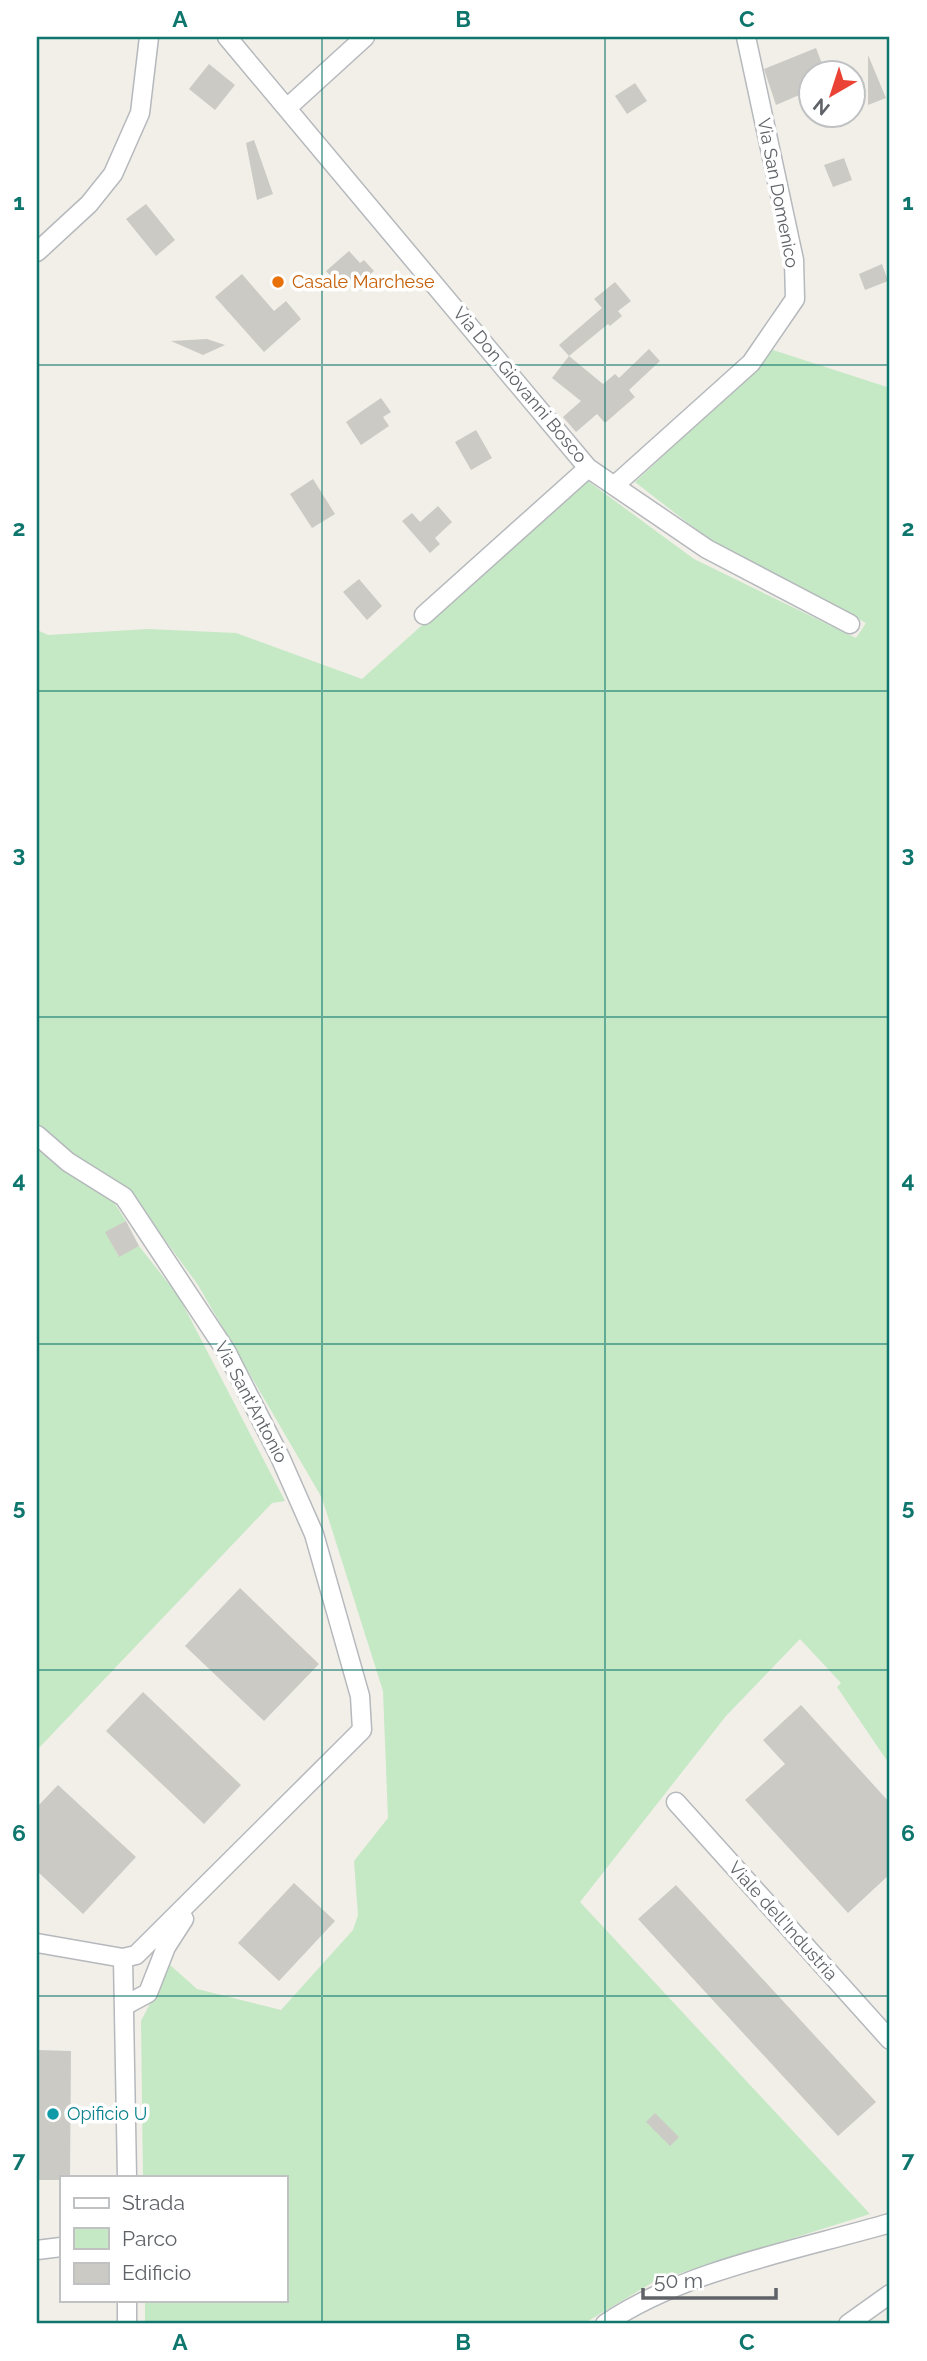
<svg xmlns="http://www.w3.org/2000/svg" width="927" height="2361" font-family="Raleway,sans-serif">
<rect width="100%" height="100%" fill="#f1efe8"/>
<path fill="#c5e8c5" d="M 770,349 L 890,388 L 890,1765 L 837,1687 L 841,1683 L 800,1639 L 726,1716 L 580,1902 L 870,2214 L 655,2281 L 583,2324 L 145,2324 L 145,2300 L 285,2300 L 285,2177 L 143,2177 L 141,2021 L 170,1965 L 197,1989 L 281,2010 L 353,1930 L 358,1915 L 354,1861 L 388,1818 L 383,1691 L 322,1498 L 198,1285 L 127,1188 L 62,1149 L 37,1127 L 37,630 L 48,635 L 148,629 L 236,633 L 362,679 L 585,479 L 694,559 L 856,638 L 866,623 L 715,544 L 635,482 L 748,377 Z
M 37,1146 L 87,1185 L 110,1196 L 126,1221 L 106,1232 L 118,1256 L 139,1246 L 179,1297 L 285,1501 L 272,1503 L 37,1750 Z"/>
<path fill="#cccac5" d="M 816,48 L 826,74 L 811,74 L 811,90 L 776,105 L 764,69 Z
M 868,55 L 886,98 L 868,105 Z
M 209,64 L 235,85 L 215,110 L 189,89 Z
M 635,83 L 647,101 L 627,114 L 615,96 Z
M 254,140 L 273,194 L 257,200 L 246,143 Z
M 844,158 L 852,180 L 833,187 L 824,165 Z
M 146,204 L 175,240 L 156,256 L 126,219 Z
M 349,251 L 360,263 L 364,260 L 374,271 L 355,287 L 350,282 L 342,289 L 326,271 Z
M 882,264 L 888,281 L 865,290 L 859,274 Z
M 242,274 L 274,311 L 286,301 L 301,319 L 264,352 L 215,297 Z
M 615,282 L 631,301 L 618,311 L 622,316 L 610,326 L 608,324 L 569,356 L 559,345 L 602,308 L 594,299 Z
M 207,339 L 225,345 L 203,355 L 171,341 Z
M 649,349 L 660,361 L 629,390 L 635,397 L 605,423 L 597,414 L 576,432 L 563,417 L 581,401 L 552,378 L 569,356 L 603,384 L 615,374 L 619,378 Z
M 381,398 L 391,412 L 383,417 L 389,426 L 361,445 L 346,422 Z
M 476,430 L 492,458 L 471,470 L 455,442 Z
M 313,479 L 335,514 L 312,528 L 290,494 Z
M 438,506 L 452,522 L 435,538 L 440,544 L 430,553 L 402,521 L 412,513 L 420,522 Z
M 359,579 L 382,606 L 367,620 L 343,592 Z
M 126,1221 L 139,1246 L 119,1257 L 105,1232 Z
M 240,1588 L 319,1664 L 264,1721 L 185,1646 Z
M 143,1692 L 241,1785 L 204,1824 L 106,1731 Z
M 801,1705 L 890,1803 L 890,1874 L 848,1913 L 745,1800 L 785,1764 L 763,1740 Z
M 58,1785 L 136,1857 L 83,1914 L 37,1871 L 37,1807 Z
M 294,1883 L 335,1921 L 279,1981 L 238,1943 Z
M 676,1885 L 876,2102 L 838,2136 L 638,1919 Z
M 37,2050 L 71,2051 L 70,2177 L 61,2177 L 61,2180 L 37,2180 Z
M 655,2113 L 679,2137 L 670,2146 L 646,2122 Z"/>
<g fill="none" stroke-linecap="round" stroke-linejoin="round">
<g stroke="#b5b8bc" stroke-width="21">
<path id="minor" d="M 227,37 L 588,468 L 707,549 L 850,624
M 287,108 L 365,37
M 37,252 L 89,204 L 113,174 L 140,113 L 149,37
M 614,486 L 751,363 L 795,299 L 794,260 L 746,37
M 424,615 L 588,468
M 37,1135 L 68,1162 L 124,1197 L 226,1351 L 280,1457 L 314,1534 L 360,1696 L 362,1730 L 136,1955 L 123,1958 L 37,1943
M 676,1802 L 890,2040
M 123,1958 L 127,2177
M 124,2006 L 148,1993 L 166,1947 L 184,1919
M 37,2250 L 61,2247
M 127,2324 L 127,2300
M 605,2324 C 684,2270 798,2250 890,2223
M 848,2324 L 890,2294"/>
</g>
<use href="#minor" stroke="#fff" stroke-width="18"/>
</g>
<path fill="none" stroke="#0f766e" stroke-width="2" stroke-opacity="0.55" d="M 322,37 L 322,2324M 605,37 L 605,2324M 37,365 L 890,365M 37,691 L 890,691M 37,1017 L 890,1017M 37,1344 L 890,1344M 37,1670 L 890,1670M 37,1996 L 890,1996"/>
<circle fill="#e8710a" stroke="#fff" stroke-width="2.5" cx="278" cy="282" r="7"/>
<circle fill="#0f9aa8" stroke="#fff" stroke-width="2.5" cx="53" cy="2114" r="7"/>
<g text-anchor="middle" stroke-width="7" stroke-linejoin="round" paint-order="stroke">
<g font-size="18" fill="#5f6368" stroke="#fff">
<text transform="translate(778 193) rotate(79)" y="6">Via San Domenico</text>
<text transform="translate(520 385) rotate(50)" y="6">Via Don Giovanni Bosco</text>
<text transform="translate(251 1402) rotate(62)" y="6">Via Sant'Antonio</text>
<text transform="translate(783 1921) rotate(48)" y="6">Viale dell'Industria</text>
</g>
<g font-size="18" fill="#c56008" stroke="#fff" text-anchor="start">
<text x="292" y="288">Casale Marchese</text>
</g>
<g font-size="18" fill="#0d838f" stroke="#fff" text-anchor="start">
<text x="67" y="2120">Opificio U</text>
</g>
</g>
<rect width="927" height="2361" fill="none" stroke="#ffffff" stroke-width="77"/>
<rect x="60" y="2176" width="228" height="126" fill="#ffffff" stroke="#bfc1c3" stroke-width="2"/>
<rect x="74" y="2198" width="35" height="10" fill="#ffffff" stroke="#bfc1c3" stroke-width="2"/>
<text x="122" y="2210" font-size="21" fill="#5f6368">Strada</text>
<rect x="74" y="2228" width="35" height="21" fill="#c5e8c5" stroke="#bfc1c3" stroke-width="2"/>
<text x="122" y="2246" font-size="21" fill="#5f6368">Parco</text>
<rect x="74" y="2263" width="35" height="21" fill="#cccac5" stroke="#bfc1c3" stroke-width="2"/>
<text x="122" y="2280" font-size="21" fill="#5f6368">Edificio</text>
<g transform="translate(832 94) rotate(219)"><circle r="33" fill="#ffffff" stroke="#bfc1c3" stroke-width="2"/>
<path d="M0-5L12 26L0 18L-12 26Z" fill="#ea4335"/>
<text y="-10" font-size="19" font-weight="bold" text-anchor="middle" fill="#5f6368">N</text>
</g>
<path d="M643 2288v10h133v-10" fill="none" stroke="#5f6368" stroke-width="3.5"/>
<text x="654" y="2288" font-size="21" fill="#5f6368" stroke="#ffffff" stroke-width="5" paint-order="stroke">50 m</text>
<rect x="38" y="38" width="850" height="2284" fill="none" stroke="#0f766e" stroke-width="2.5"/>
<g font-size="23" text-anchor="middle" font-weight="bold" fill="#0f766e">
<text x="180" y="27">A</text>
<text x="463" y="27">B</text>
<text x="747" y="27">C</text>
<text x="19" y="210">1</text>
<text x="908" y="210">1</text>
<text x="19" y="536">2</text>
<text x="908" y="536">2</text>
<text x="19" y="862">3</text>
<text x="908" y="862">3</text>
<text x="19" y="1188">4</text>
<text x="908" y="1188">4</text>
<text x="19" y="1515">5</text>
<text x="908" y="1515">5</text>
<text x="19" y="1841">6</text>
<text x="908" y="1841">6</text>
<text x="19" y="2167">7</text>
<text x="908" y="2167">7</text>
<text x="180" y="2350">A</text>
<text x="463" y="2350">B</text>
<text x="747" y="2350">C</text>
</g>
</svg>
